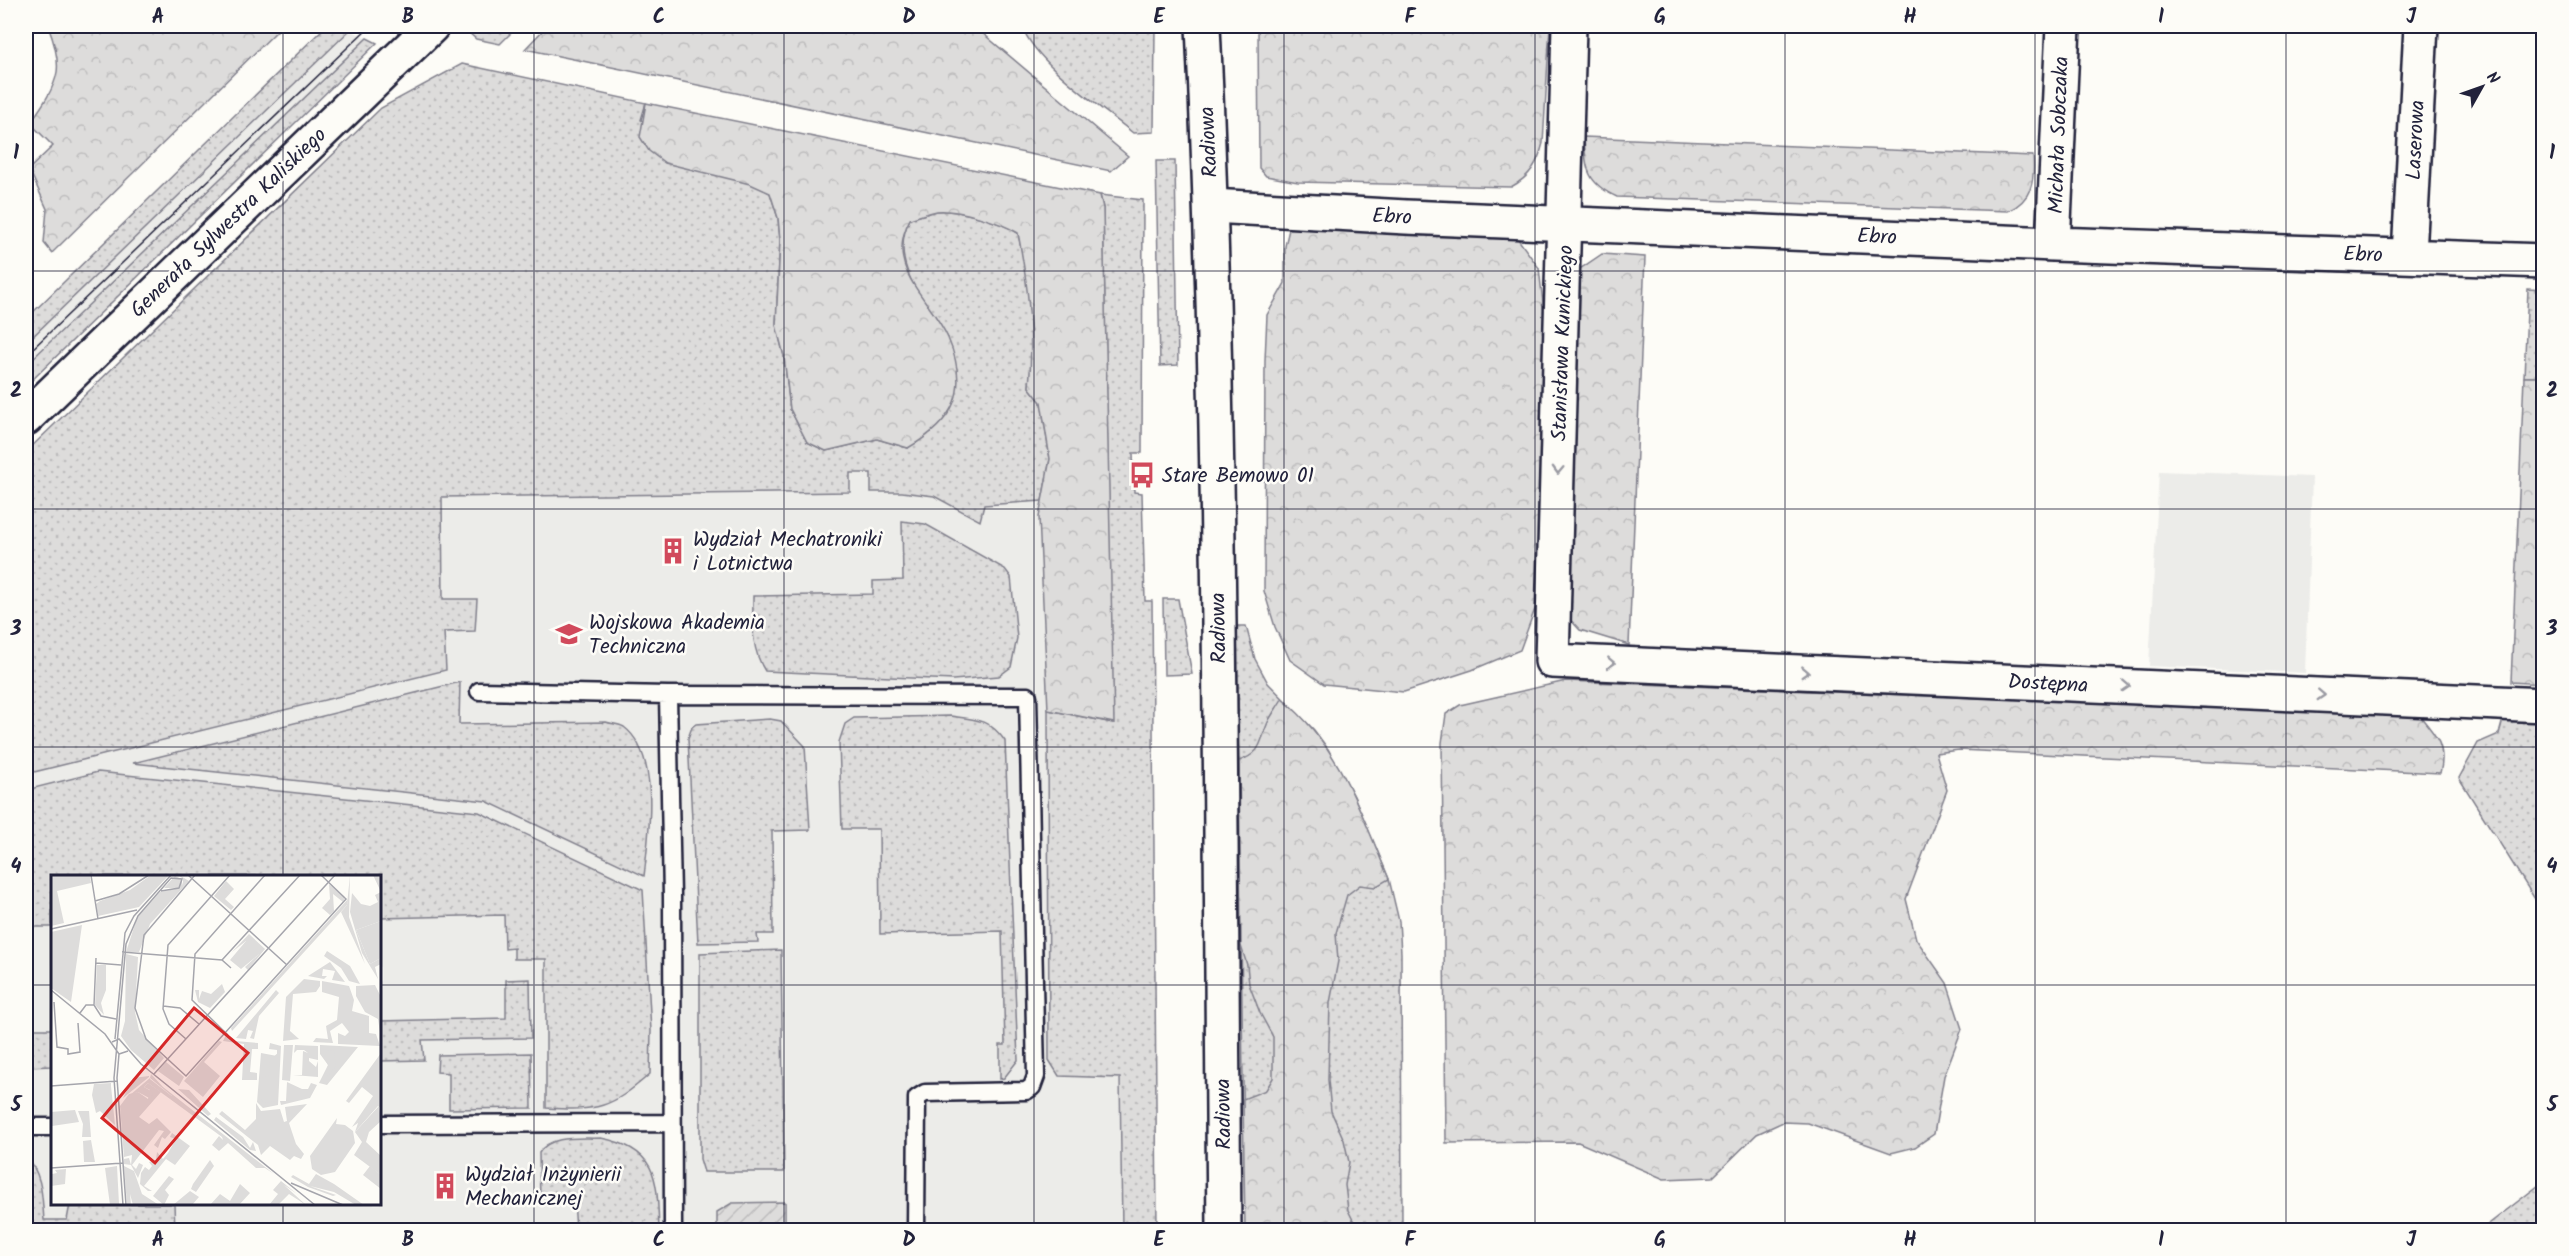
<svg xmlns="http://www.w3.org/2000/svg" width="2569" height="1256" font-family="Kalam,sans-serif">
<defs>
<pattern id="grass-dots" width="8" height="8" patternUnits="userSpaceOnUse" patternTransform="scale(1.5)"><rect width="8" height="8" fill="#dddcdb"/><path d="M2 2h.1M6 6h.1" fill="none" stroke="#bdbcbd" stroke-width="1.8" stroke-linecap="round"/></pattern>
<pattern id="forest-crowns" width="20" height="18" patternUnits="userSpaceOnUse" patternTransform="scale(1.5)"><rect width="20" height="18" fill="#dddcdb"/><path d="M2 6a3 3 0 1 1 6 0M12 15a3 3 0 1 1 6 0" fill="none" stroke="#bdbcbd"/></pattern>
<pattern id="garden-furrows" width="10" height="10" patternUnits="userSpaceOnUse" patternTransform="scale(1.5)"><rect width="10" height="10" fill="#dddcdb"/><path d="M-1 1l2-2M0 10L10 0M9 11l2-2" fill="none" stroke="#bdbcbd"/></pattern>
</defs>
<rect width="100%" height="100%" fill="#fdfcf7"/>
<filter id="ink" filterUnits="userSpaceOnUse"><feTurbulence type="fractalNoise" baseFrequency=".0167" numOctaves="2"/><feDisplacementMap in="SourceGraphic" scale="12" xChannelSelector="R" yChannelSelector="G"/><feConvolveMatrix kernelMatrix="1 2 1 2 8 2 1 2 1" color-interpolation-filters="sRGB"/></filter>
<g filter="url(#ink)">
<path fill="#ecece9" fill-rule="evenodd" d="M 350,30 L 367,38 L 26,365 L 26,343 Z
M 1100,195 L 1122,1230 L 26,1230 L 26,545 ZM 52,876 L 380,876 L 380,1204 L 52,1204 Z
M 2159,471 L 2312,477 L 2305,673 L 2149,666 Z"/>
<path fill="url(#grass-dots)" stroke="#807f8b" stroke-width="1.5" d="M 326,26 L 335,26 L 350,30 L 26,343 L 26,319 Z
M 473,26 L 518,26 L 500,44 L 476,39 L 467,31 Z
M 1022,26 L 1155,26 L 1154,132 L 1133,133 C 1101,107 1035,63 1022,26 Z
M 367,38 L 377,43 L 26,386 L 26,365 Z
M 462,64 L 646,103 L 641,120 L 770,193 L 778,218 L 780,240 L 776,325 L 784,356 L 790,409 L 807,442 L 826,451 L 877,439 L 908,448 L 948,338 C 925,302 887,263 910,219 C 919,216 928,213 937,211 C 958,209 1001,222 1018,233 L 1028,282 L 1032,359 L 1029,387 L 1041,402 L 1050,459 L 1042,501 L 984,505 L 980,521 L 934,496 L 902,492 L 871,492 L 871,473 L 850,473 L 850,492 L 442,497 L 443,599 L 477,599 L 475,631 L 444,632 L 446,670 L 26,774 L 26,452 L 381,108 Z
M 1156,161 L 1175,161 L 1178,365 L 1160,366 Z
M 1100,195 L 1143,200 L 1142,453 L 1133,453 L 1134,492 L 1142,493 L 1145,601 L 1152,601 L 1157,1230 L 1122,1230 L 1120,1078 L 1059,1076 L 1049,1060 L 1048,710 L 1113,723 L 1103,208 Z
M 2528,289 L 2543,290 L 2543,377 L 2524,377 Z
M 902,521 L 925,524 L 1005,569 L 1011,577 L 1017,638 L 1011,667 L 999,676 L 953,680 L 765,671 C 750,647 753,623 753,596 L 873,594 L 873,581 L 903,580 Z
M 1163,599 L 1178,599 L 1192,674 L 1164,675 Z
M 1237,626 L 1246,626 L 1255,659 L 1268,683 L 1314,730 L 1328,749 L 1354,796 L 1389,879 L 1399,921 L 1401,953 L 1402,1230 L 1245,1230 Z
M 460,682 L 459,724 L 606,722 C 611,724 619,724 624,727 C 661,755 649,835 644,876 L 486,801 L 133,763 Z
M 950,716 C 975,719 990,719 1005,741 L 1018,1060 L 1004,1078 L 1000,1079 L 1000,1045 L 1005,1045 L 1002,931 L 880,934 L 879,829 L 842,829 L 839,742 L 845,724 L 854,718 Z
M 770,719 L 781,721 L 805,746 L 810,830 L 772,831 L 773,934 L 757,934 L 758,942 L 698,943 L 688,738 L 692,727 L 696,724 Z
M 2503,719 L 2535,721 L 2543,725 L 2543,912 L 2459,778 L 2478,743 L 2499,734 Z
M 98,772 L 479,812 L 643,890 L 651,1031 L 650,1074 C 610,1109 598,1111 546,1108 L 546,959 L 514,959 L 514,948 L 505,949 L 504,915 L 380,918 L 380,876 L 52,876 L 52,927 L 26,927 L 26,790 Z
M 781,950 L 784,1172 L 704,1172 L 700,1159 L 700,953 Z
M 530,979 L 531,1038 L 422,1040 L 424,1060 L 380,1061 L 380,1021 L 506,1018 L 506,980 Z
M 26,1029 L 52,1029 L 52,1066 L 26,1067 Z
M 531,1053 L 532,1108 L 449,1109 L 449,1073 L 437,1072 L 438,1055 Z
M 601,1138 C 659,1149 657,1180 659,1230 L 576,1230 L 574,1201 L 540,1202 L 539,1153 C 550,1134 582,1139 601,1138 Z
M 26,1157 C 43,1174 42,1198 44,1220 L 67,1220 L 70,1204 L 174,1204 L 175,1230 L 26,1230 Z
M 2543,1182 L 2543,1230 L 2481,1230 Z"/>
<path fill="url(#forest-crowns)" stroke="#807f8b" stroke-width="1.5" d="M 48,26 L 282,26 L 52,253 L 44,243 L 47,209 L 29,169 L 53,146 L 30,123 C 40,109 54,90 57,72 C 59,58 53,39 48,26 Z
M 547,26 L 974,26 L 1128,156 L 1111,171 L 525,49 Z
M 1258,26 L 1550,26 L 1543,143 C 1538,163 1530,177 1511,187 L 1298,182 L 1266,176 L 1259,168 Z
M 646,103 L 1100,195 L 1103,208 L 1114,723 L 1048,710 L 1039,517 L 1050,459 L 1041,402 L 1029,387 C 1034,333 1028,286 1018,233 C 1001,222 958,209 937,211 C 928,213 919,216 910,219 C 883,269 930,297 948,338 C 970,390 955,421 908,448 L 877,439 L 826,451 L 807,442 L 790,409 L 784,356 L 776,325 L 780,240 L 778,218 L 770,193 L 750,184 L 665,163 L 649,151 L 640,137 Z
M 1584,137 L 2033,156 C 2035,181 2032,200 2008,211 L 1617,197 C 1586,183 1586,169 1584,137 Z
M 1313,221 L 1515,235 L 1539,268 L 1545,321 L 1546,504 L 1536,606 L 1520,650 L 1472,670 L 1404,692 L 1324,684 L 1290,660 L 1275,627 L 1264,591 L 1265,360 L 1267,315 L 1285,283 L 1285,246 L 1289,229 Z
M 1602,254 L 1645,257 L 1629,645 L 1580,630 L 1565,614 L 1577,271 Z
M 2524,377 L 2543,377 L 2543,684 L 2511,682 Z
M 1566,681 L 2420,716 C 2436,735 2447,747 2440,773 L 1959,750 L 1936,753 L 1947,790 L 1906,899 L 1916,939 L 1947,983 L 1962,1029 L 1944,1076 L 1934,1134 L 1915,1147 L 1891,1153 L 1808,1123 L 1783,1122 L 1757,1134 L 1713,1177 L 1664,1179 L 1578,1142 L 1446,1143 L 1442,743 L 1446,714 L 1460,705 Z
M 1282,699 C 1339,744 1362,815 1389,879 L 1375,887 L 1360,885 L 1347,895 L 1336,933 L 1338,961 L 1330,1003 L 1328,1080 L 1331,1111 L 1344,1140 L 1349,1162 L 1345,1185 L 1348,1210 L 1358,1230 L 1245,1230 L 1243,1099 L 1266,1090 L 1273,1078 L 1273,1037 L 1260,1013 L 1249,984 L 1247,965 L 1241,946 L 1239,761 C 1264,752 1259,741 1269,720 C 1273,713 1278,706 1282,699 Z"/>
<path fill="url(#garden-furrows)" stroke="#807f8b" stroke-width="1.5" d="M 785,1202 L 785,1230 L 717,1230 L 717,1212 L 732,1203 Z"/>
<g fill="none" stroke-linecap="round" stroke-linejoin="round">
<g stroke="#22223b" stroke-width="21">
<path id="lane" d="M 479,691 L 668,695 L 1028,696 L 1036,1076 L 1032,1087 L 1026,1091 L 925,1093 L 917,1098 L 916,1230
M 668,695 L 672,896 L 673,1230
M 380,1124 L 672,1123
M 26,1127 L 52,1127"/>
</g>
<g stroke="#22223b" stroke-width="38">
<path id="street" d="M 1569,26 L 1552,661 L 2544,705
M 1211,206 L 1406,217 L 2053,244 L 2544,261
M 2053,244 L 2063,26
M 2409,255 L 2421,26"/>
</g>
<g stroke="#22223b" stroke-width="38">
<path id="secondary" d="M 1203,26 C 1222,427 1220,829 1224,1230
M 26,418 L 432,26"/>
</g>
<use href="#lane" stroke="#fdfcf7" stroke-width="16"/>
<use href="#street" stroke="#fdfcf7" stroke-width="33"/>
<use href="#secondary" stroke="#fdfcf7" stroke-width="33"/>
<path stroke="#22223b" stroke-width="1.5" d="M 26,355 L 370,26"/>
</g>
<defs><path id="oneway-chevron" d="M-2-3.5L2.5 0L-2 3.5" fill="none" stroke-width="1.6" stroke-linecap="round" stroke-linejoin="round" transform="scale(1.5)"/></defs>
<g stroke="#9a9aa2">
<use href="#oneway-chevron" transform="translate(1558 470) rotate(92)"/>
<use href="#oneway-chevron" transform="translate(1611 663) rotate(3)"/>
<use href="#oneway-chevron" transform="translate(1805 672) rotate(3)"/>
<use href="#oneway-chevron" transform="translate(2126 686) rotate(3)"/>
<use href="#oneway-chevron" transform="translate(2321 695) rotate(3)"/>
</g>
</g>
<path fill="none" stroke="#22223b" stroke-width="1.5" stroke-opacity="0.55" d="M 283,26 L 283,876M 534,26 L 534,1230M 784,26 L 784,1230M 1034,26 L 1034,1230M 1284,26 L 1284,1230M 1535,26 L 1535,1230M 1785,26 L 1785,1230M 2035,26 L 2035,1230M 2286,26 L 2286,1230M 26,271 L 2544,271M 26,509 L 2544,509M 26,747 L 2544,747M 26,985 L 52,985M 380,985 L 2544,985M 283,1204 L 283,1230"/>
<defs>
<g id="bus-bare" transform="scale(2.07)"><path d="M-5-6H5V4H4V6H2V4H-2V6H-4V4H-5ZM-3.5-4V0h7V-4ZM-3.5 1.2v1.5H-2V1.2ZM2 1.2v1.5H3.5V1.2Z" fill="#d1495b" stroke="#fdfcf7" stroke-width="2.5" paint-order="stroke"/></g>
<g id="building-bare" transform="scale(2.07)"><path d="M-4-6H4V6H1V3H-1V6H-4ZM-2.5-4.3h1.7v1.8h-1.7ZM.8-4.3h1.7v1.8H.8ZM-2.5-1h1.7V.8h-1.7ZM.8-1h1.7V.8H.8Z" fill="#d1495b" stroke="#fdfcf7" stroke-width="2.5" paint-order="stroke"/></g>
<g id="university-bare" transform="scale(2.07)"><path d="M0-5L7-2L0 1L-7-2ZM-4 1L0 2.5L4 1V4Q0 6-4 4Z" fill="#d1495b" stroke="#fdfcf7" stroke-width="2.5" paint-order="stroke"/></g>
</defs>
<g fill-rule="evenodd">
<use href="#bus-bare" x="1142" y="475"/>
<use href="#building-bare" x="673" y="551"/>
<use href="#university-bare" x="569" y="634"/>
<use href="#building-bare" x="445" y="1186"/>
</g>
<g text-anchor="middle" stroke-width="5" stroke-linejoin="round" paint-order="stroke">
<g font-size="21" fill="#22223b" stroke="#fdfcf7">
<text transform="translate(2058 135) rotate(-88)" y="7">Michała Sobczaka</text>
<text transform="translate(2415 140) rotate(-87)" y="7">Laserowa</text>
<text transform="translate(1208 142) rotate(-93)" y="7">Radiowa</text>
<text transform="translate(1392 216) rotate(3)" y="7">Ebro</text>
<text transform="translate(228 222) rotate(-44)" y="7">Generała Sylwestra Kaliskiego</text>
<text transform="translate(1877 236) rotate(3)" y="7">Ebro</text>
<text transform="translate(2363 254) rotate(2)" y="7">Ebro</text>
<text transform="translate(1562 343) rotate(-88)" y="7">Stanisława Kunickiego</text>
<text transform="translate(1218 628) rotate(-91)" y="7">Radiowa</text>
<text transform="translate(2048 683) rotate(3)" y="7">Dostępna</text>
<text transform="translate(1223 1114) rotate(-91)" y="7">Radiowa</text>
</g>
<g font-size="21" fill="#22223b" stroke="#fdfcf7" text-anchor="start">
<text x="1162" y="482">Stare Bemowo 01</text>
<text x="693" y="546">Wydział Mechatroniki<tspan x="693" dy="24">i Lotnictwa</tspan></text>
<text x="589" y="629">Wojskowa Akademia<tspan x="589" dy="24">Techniczna</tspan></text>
<text x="465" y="1181">Wydział Inżynierii<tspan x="465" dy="24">Mechanicznej</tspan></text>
</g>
</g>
<g transform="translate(51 875)">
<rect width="330" height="330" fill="#fdfcf7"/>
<path d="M 299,0 L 298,42 L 314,89 L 290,37 L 296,30 ZM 322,0 L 330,1 L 330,46 L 305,55 L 319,89 L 330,83 L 330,89 L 324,92 L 327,104 L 311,78 L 299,37 L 301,18 L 310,29 L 319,31 L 327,27 L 324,20 L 330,17 ZM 276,76 L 299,91 L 309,109 L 298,106 L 290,93 L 273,81 ZM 279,87 L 294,107 L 281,105 L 284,96 L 272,94 L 271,101 L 276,101 L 273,104 L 257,101 ZM 253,104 L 269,106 L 269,111 L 265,117 L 242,119 L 239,156 L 248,164 L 232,166 L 235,122 ZM 271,106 L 298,111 L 303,125 L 301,136 L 318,141 L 318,158 L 325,159 L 329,171 L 287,169 L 287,158 L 294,161 L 298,157 L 291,148 L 279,156 L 282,168 L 262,167 L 265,163 L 277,164 L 275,151 L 286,145 L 288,122 L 271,117 ZM 324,110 L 330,122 L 330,164 L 327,144 L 314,137 L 305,121 L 305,111 ZM 225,115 L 228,118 L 208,141 L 203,164 L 199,163 L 202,156 L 197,155 L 195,164 L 185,163 ZM 175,160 L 184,166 L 207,168 L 207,174 L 201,174 L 199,197 L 206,198 L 206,205 L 191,205 L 193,169 L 172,166 ZM 219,168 L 230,171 L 227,230 L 212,233 L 206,227 L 210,178 L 226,181 L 226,175 L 218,174 ZM 233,170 L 242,170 L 239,206 L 231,205 ZM 244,170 L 267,171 L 267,185 L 258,183 L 258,186 L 265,192 L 267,186 L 267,202 L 242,200 L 251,200 L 252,176 L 257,178 L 253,175 L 246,175 L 243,178 ZM 269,170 L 307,172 L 276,210 L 268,208 L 277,190 L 269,179 ZM 330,178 L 330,233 L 327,231 L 304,257 L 307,248 L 301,252 L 322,221 L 311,212 L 298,228 L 295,226 ZM 100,199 L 112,212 L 223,299 L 214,293 L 205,293 L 177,268 L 168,276 L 161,270 L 168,261 L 172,265 L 171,262 L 119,224 L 121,221 L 99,203 ZM 97,208 L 110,217 L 88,242 L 98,249 L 106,243 L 120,257 L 114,264 L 111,262 L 107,273 L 103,270 L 113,256 L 108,255 L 81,290 L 85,294 L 88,288 L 92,290 L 87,303 L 80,290 L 73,289 L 73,284 L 78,283 L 80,290 L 81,280 L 73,282 L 69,231 L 78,219 L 87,217 L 97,224 L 99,215 L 93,212 ZM 205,228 L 210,236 L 229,234 L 233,247 L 236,246 L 234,232 L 256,229 L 238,248 L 245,269 L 253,279 L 250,284 L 243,281 L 239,285 L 219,271 L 210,280 L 207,270 L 168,239 L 171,236 L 194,255 L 205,244 ZM 24,235 L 28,247 L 1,251 L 0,237 ZM 27,236 L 38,236 L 40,262 L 31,262 L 32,249 ZM 121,258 L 139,271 L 124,290 L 115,284 L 93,311 L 101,316 L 97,316 L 89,309 L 90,298 L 94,292 L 98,295 L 101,291 L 98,287 L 105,285 L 106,277 L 112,284 L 117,278 L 125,264 L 119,262 ZM 40,265 L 44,287 L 33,287 L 32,266 ZM 159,285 L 163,291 L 145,317 L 140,314 L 142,309 ZM 73,291 L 83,296 L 91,319 L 108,330 L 82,330 L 79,319 L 80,330 L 76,330 ZM 319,291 L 330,300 L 330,314 L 312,300 ZM 15,294 L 14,309 L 0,311 L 1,299 L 6,298 L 4,295 ZM 118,301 L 123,304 L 114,315 L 118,320 L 113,330 L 102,321 ZM 230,306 L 246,319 L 262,330 L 233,310 L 255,330 L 238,319 L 227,330 L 218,330 L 227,319 L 222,315 ZM 189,309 L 199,318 L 188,330 L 159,330 L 169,319 L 179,326 ZM 139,316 L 148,322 L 141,330 L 122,330 Z" fill="#dddcdb"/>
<path d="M 0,0 L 39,0 L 40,8 L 6,16 L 13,48 L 0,51 ZM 100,0 L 118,0 L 88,32 L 47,41 L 45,29 L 49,26 L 79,15 ZM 128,0 L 138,6 L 99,49 L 88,77 L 75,77 L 86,43 L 109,17 L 130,13 L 113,13 L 124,1 L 130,4 L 132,10 L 132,4 ZM 175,6 L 183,14 L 174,24 L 183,32 L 180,35 L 163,21 ZM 278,9 L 294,22 L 292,27 L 282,19 L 283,36 L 279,40 L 271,33 L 279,24 ZM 297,24 L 296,30 L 181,156 L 180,153 ZM 330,46 L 330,83 L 319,89 L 305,55 ZM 31,50 L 20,127 L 0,113 L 0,57 ZM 198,59 L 214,74 L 197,95 L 194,92 L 208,79 L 195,66 L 181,77 ZM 75,79 L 87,82 L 84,137 L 88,155 L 113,183 L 103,195 L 80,175 L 70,161 L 74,146 ZM 46,90 L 55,90 L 55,115 L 50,128 L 53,140 L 44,130 ZM 168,166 L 171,167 L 153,187 L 169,201 L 152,222 L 133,206 ZM 277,175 L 283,176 L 285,191 L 275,203 L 277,190 L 273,182 ZM 229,176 L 226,226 L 214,228 L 208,223 L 209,203 L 218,200 L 219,185 ZM 115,187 L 133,202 L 128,211 L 107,196 ZM 98,201 L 98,202 L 72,223 L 82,203 ZM 99,203 L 99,204 L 122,222 L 119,224 L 97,208 L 93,212 L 102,217 L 100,224 L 87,217 L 79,220 ZM 236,207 L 251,214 L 257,214 L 260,208 L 266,210 L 259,223 L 230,230 L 229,226 L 235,226 ZM 60,208 L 60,211 L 64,250 L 49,236 L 45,238 L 41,220 L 43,209 ZM 127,214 L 138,215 L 160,239 L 157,241 ZM 328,231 L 330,246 L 318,257 L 315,267 L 330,281 L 330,300 L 303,280 L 311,267 L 304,257 ZM 165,242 L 192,262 L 199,273 L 202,267 L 205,276 L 199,275 L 163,245 ZM 66,291 L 68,329 L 59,330 L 54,293 ZM 265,299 L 283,309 L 313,330 L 305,330 L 283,317 L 259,311 L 285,320 L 282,321 L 257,312 L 240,302 L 242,300 L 258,309 Z" fill="#dddcdb"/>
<path d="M 201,65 L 212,76 L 190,94 L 179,85 L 195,66 ZM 171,109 L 174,117 L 159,133 L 147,127 L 144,115 L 148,115 L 148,124 L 151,116 L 160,119 ZM 286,243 L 285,249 L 294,250 L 302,256 L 304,268 L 284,297 L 270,300 L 261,294 L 259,281 Z" fill="#dddcdb"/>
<path fill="none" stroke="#a5a5ac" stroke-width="1.5" d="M 40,0 L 47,44M 137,0 L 236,90M 144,0 L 93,60 L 84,133 L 95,164 L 135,201 L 295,24 L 270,0M 44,26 L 68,19 L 98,0M 0,54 L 86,35M 71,77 L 171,85 L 180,93M 171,85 L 249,0M 45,88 L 70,90M 0,115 L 54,159 L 68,179 L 77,176M 3,127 L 6,172 L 17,174 L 17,179 L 29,177 L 27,148M 43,130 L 45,83M 112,131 L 129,133 L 148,149M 29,138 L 35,130 L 43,130 L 50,141 L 65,144M 177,160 L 141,125 L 144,79 L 214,0M 64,164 L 74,58 L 83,41 L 120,0M 135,164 L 118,149 L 112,134 L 117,70 L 179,0M 61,167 L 68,164 L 90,189 L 264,330M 68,179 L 66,203 L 75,330M 103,199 L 284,0M 0,211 L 66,206M 0,293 L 72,288M 240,308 L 292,330M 72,330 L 63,203 L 75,69 L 87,41 L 120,3 L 131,4 L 128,13 L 110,16"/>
<path fill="#d62828" fill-opacity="0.15" stroke="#d62828" stroke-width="3" d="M 143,133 L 197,178 L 104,288 L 51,243 Z"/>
<rect width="330" height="330" fill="none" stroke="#22223b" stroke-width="3"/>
</g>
<rect width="2569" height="1256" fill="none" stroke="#fdfcf7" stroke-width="66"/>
<g transform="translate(2482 87) rotate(50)" stroke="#fdfcf7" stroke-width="4.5" paint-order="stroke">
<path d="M0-4.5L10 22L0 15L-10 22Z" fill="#22223b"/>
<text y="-9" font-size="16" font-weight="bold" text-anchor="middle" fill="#22223b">N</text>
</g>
<rect x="33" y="33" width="2503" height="1190" fill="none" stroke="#22223b" stroke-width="2"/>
<g font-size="20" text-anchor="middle" font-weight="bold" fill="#22223b">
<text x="158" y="23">A</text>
<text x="408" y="23">B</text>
<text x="659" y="23">C</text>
<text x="909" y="23">D</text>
<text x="1159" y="23">E</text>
<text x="1410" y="23">F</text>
<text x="1660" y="23">G</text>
<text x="1910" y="23">H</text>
<text x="2161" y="23">I</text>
<text x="2411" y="23">J</text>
<text x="16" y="159">1</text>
<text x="2552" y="159">1</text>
<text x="16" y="397">2</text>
<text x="2552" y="397">2</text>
<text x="16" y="635">3</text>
<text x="2552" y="635">3</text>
<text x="16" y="873">4</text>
<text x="2552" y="873">4</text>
<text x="16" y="1111">5</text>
<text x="2552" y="1111">5</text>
<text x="158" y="1246">A</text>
<text x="408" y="1246">B</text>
<text x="659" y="1246">C</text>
<text x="909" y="1246">D</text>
<text x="1159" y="1246">E</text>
<text x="1410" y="1246">F</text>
<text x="1660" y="1246">G</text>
<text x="1910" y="1246">H</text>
<text x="2161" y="1246">I</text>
<text x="2411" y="1246">J</text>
</g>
</svg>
